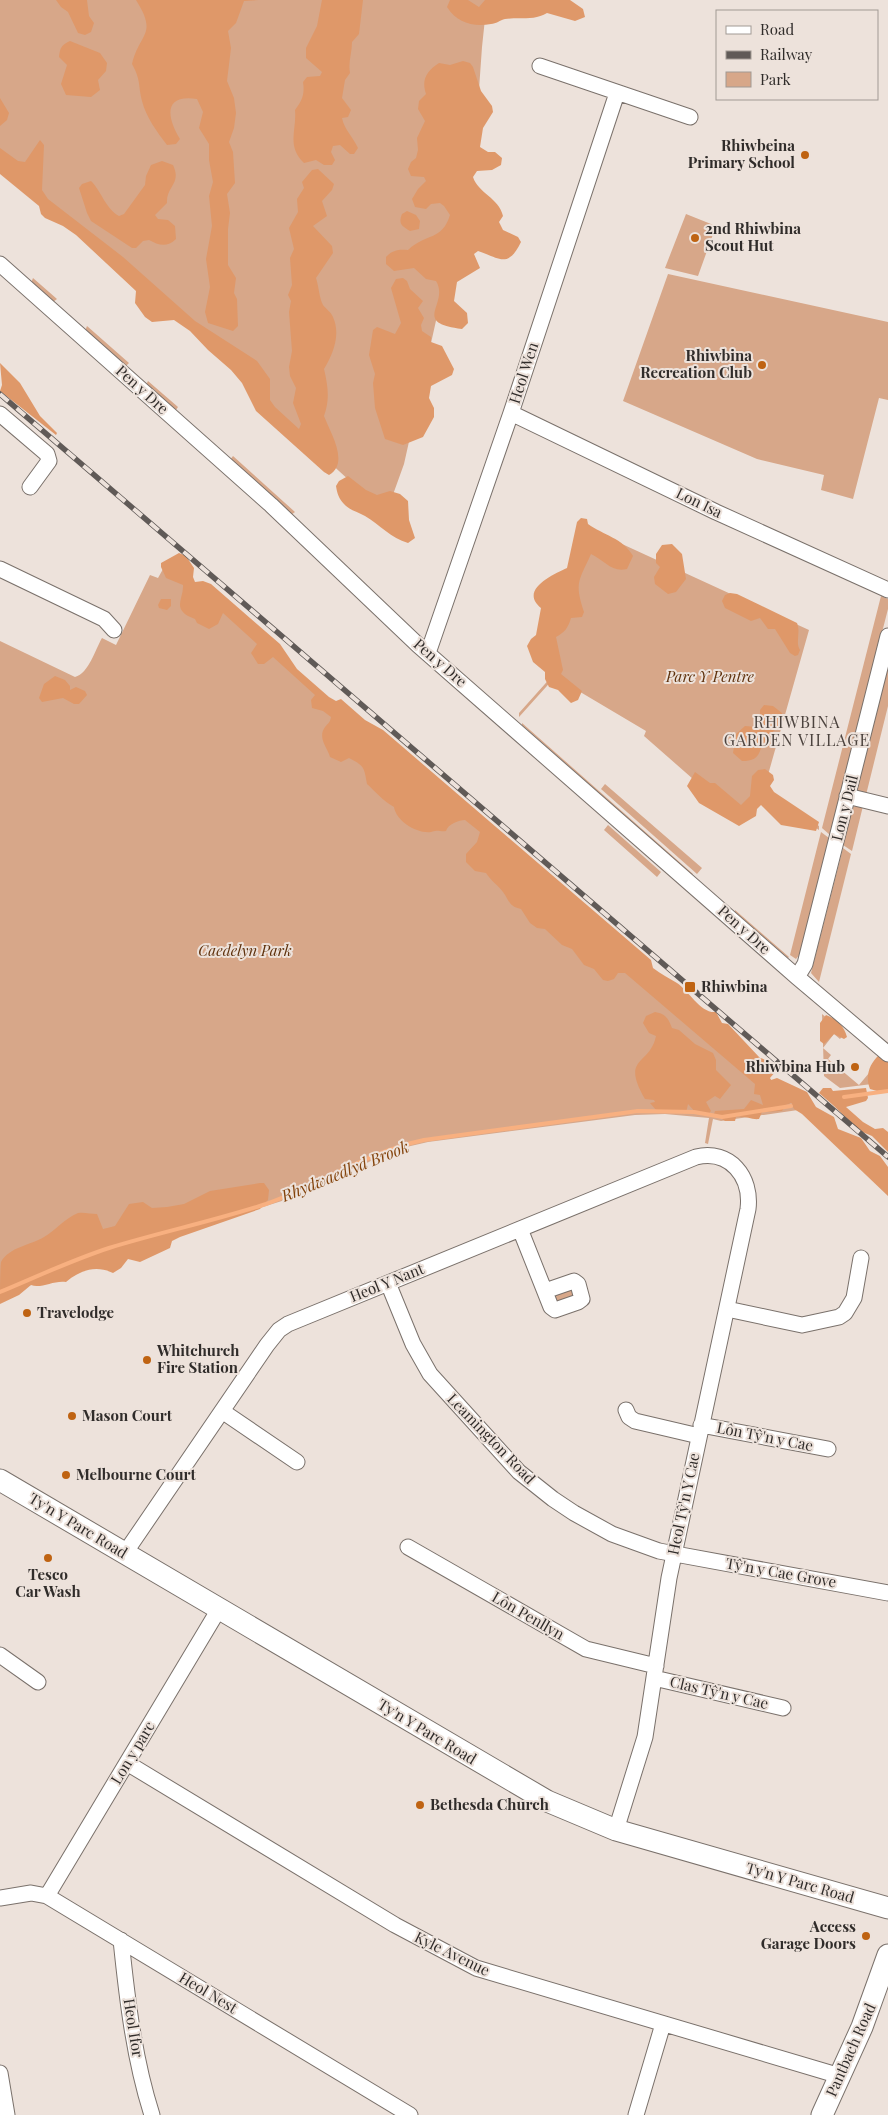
<svg xmlns="http://www.w3.org/2000/svg" width="888" height="2115" font-family="'Playfair Display',serif">
<rect width="100%" height="100%" fill="#ede2db"/>
<path fill="#d7a789" d="M 0,0 L 487,0 L 482,47 L 475,146 L 404,464 L 386,514 L 269,407 L 252,375 L 0,165 Z
M 686,214 L 716,226 L 698,276 L 665,268 Z
M 668,274 L 888,322 L 888,400 L 879,398 L 853,499 L 821,490 L 824,475 L 757,459 L 623,401 Z
M 33,278 L 57,299 L 53,302 L 31,283 Z
M 87,326 L 129,363 L 125,367 L 85,331 Z
M 148,381 L 178,407 L 176,410 L 146,385 Z
M 233,456 L 295,512 L 291,515 L 230,460 Z
M 585,527 L 809,630 L 764,789 L 819,826 L 819,830 L 763,793 L 742,822 L 644,736 L 646,731 L 555,677 L 519,717 L 519,713 L 553,675 L 533,660 Z
M 168,560 L 716,1032 L 784,1091 L 784,1097 L 798,1110 L 721,1121 L 713,1119 L 708,1144 L 705,1143 L 709,1118 L 665,1114 L 635,1115 L 428,1142 L 402,1148 L 380,1156 L 337,1179 L 285,1200 L 100,1258 L 0,1297 L 0,641 L 75,677 C 89,673 95,650 102,638 L 116,645 L 150,575 L 158,578 Z
M 881,596 L 888,599 L 888,609 L 830,835 L 822,828 Z
M 888,666 L 888,706 L 866,795 L 857,792 L 857,790 Z
M 522,723 L 693,874 L 692,875 L 522,725 Z
M 605,784 L 702,868 L 697,874 L 601,789 Z
M 855,806 L 863,806 L 852,851 L 843,845 L 852,808 Z
M 608,825 L 661,872 L 657,877 L 604,830 Z
M 821,832 L 829,838 L 800,954 L 796,959 L 790,955 Z
M 843,848 L 851,854 L 819,982 L 811,973 Z
M 735,910 L 789,957 L 788,958 L 735,912 Z
M 822,1014 L 845,1033 L 840,1039 L 834,1034 L 823,1048 L 831,1055 L 828,1059 L 859,1085 L 879,1061 L 888,1082 L 840,1088 L 824,1076 Z
M 570,1286 L 577,1295 L 559,1304 L 552,1295 Z"/>
<path fill="#df9869" d="M 56,0 L 87,0 L 89,16 L 94,23 L 91,32 L 85,35 L 78,33 L 68,12 L 61,7 Z
M 136,0 L 259,0 L 244,1 L 236,23 L 228,31 L 231,48 L 227,81 L 234,98 L 236,113 L 234,128 L 229,142 L 233,152 L 235,183 L 227,194 L 230,213 L 228,229 L 228,265 L 236,278 L 234,293 L 237,299 L 238,326 L 233,331 L 208,323 L 205,312 L 210,287 L 206,259 L 212,226 L 209,196 L 213,182 L 209,160 L 209,144 L 199,128 L 203,112 L 197,99 C 164,94 166,116 180,139 L 176,144 L 167,145 C 157,132 146,117 142,101 C 138,85 141,80 132,64 C 140,32 158,35 136,0 Z
M 322,0 L 363,0 L 359,34 L 352,42 C 352,53 348,62 350,73 L 345,80 L 342,98 L 351,110 L 348,117 L 342,118 C 344,129 353,137 358,148 L 354,154 L 350,154 L 340,145 L 333,146 L 331,152 L 335,160 L 332,165 L 324,165 L 316,160 L 304,163 C 286,146 297,130 295,110 C 302,101 305,94 303,82 L 307,77 L 320,76 L 322,72 L 306,58 L 306,48 L 317,26 Z
M 450,0 L 468,0 L 479,7 L 485,0 L 570,0 L 583,9 L 585,17 L 575,21 L 547,13 C 534,21 519,17 505,19 C 500,20 496,24 491,24 C 473,27 457,23 447,7 Z
M 70,41 L 100,53 L 107,63 L 106,71 L 98,80 L 100,90 L 91,97 L 66,95 L 61,84 L 67,65 L 59,57 C 60,48 61,45 70,41 Z
M 463,61 L 470,63 L 473,67 L 481,91 L 492,106 L 493,112 L 483,128 L 480,147 L 488,152 L 495,152 L 502,158 L 501,165 L 492,170 L 477,171 L 473,177 C 478,193 499,198 503,216 L 499,222 L 503,230 L 518,237 L 521,242 C 508,269 499,258 478,251 L 474,254 L 480,268 L 457,282 L 454,301 L 467,313 L 468,323 L 462,329 C 410,323 450,304 436,281 L 426,279 L 414,268 L 394,271 L 386,264 L 386,257 C 392,250 399,249 408,250 C 426,233 442,241 450,215 L 444,206 L 440,203 L 431,204 L 426,209 L 415,207 L 412,199 L 418,189 L 426,181 L 424,177 L 411,176 L 408,169 L 411,162 L 416,158 L 418,150 L 417,138 L 425,121 L 418,109 L 419,101 L 426,94 C 421,79 427,71 439,63 L 450,65 Z
M 0,98 L 9,113 L 7,120 L 0,126 Z
M 40,140 L 44,145 L 42,190 L 48,199 L 123,257 L 195,321 L 257,361 L 270,379 L 270,400 L 275,407 L 299,429 L 301,424 L 293,403 L 296,388 L 290,376 L 289,367 L 292,351 L 289,312 L 291,301 L 288,295 L 292,285 L 290,258 L 294,249 L 289,228 L 298,212 L 297,199 L 304,188 L 302,182 L 312,170 L 318,169 L 334,184 L 332,190 L 322,201 L 327,216 L 313,226 L 332,246 L 333,253 L 316,278 C 319,287 319,297 323,305 C 326,309 331,312 333,317 C 341,335 333,354 324,369 C 328,386 330,400 324,416 C 330,432 350,463 329,475 L 324,472 L 256,411 L 242,383 L 231,370 L 208,350 L 190,331 L 174,320 L 152,322 L 145,317 L 135,303 L 136,291 L 76,235 L 63,226 L 45,218 L 41,214 L 39,206 L 0,174 L 0,148 L 18,161 L 25,162 Z
M 162,161 L 173,165 C 182,184 166,186 167,203 L 155,215 L 158,219 L 168,220 L 175,226 L 176,239 C 167,248 158,245 149,240 L 143,241 L 136,248 L 132,248 L 91,221 L 87,213 L 79,188 L 82,184 L 91,181 C 102,192 105,208 119,216 L 124,214 L 145,185 L 146,176 L 151,165 Z
M 407,211 L 416,215 L 420,221 L 419,229 L 410,231 C 402,226 398,224 402,214 Z
M 403,278 L 407,281 L 410,289 L 423,301 L 418,308 L 424,318 L 421,325 L 422,331 L 431,337 L 431,342 L 442,346 L 454,369 L 452,375 L 431,386 L 429,398 L 434,408 L 434,417 L 423,437 L 403,445 L 385,439 L 375,408 L 373,383 L 375,374 L 369,355 L 373,330 L 377,327 L 395,334 L 401,323 L 391,288 L 396,279 Z
M 0,363 L 20,383 L 40,416 L 57,433 L 56,435 L 0,391 L 2,385 Z
M 348,476 L 366,490 L 377,495 L 390,491 L 400,494 L 408,501 L 409,520 L 415,538 L 408,543 C 391,538 380,525 365,516 C 358,512 349,510 344,504 C 339,499 337,493 336,486 L 339,481 Z
M 581,518 L 587,519 L 588,524 C 603,535 623,538 633,556 L 627,569 C 612,573 604,560 591,554 C 579,581 574,582 584,612 L 582,617 L 571,618 C 568,628 565,632 556,637 L 563,670 L 561,674 L 582,691 L 578,700 L 571,703 L 558,690 L 549,687 L 545,679 L 545,672 L 533,662 L 527,646 L 531,639 L 536,635 L 541,608 C 519,590 552,575 567,568 L 577,522 Z
M 672,544 L 682,554 L 686,579 L 676,592 L 668,594 L 655,584 L 654,577 L 660,567 L 656,563 L 656,554 L 662,545 Z
M 179,553 L 186,556 L 194,568 L 193,577 L 195,582 L 203,581 L 211,584 L 280,644 L 297,669 L 329,697 L 336,701 L 341,699 L 365,720 L 383,730 L 651,960 L 653,968 C 661,974 669,978 677,983 C 689,991 701,1014 716,1012 L 722,1023 L 728,1024 L 760,1058 C 768,1060 771,1064 776,1071 L 770,1078 L 771,1080 L 777,1078 L 807,1092 L 816,1107 L 834,1117 L 838,1129 L 861,1138 L 870,1151 L 880,1156 L 888,1167 L 888,1196 L 802,1114 L 794,1109 L 791,1103 L 786,1105 L 782,1111 L 762,1112 L 759,1119 C 751,1120 744,1115 736,1117 L 735,1121 L 725,1121 L 714,1114 L 715,1111 L 744,1109 L 751,1100 L 763,1105 L 760,1095 L 754,1094 L 755,1084 L 625,973 L 618,973 L 614,979 L 608,981 L 603,980 L 594,969 L 584,965 L 572,949 L 562,945 L 545,929 L 537,928 L 530,923 L 521,909 C 509,907 509,900 503,892 C 498,885 491,881 486,873 L 475,871 L 466,862 L 466,854 L 477,842 L 480,832 L 465,820 C 459,820 448,824 446,831 C 441,832 439,830 435,831 C 433,831 432,832 431,832 C 417,834 396,821 394,807 C 383,801 376,792 367,784 C 364,768 365,766 349,758 L 341,762 L 330,757 C 328,748 317,738 325,727 C 328,723 330,723 331,717 L 323,711 L 312,708 L 311,700 L 315,695 L 273,657 L 264,664 L 258,664 L 251,653 L 257,644 L 223,613 L 218,624 L 209,629 L 197,623 L 195,619 C 170,610 184,599 183,585 L 166,578 L 161,567 L 161,563 Z
M 730,593 L 737,594 L 797,623 C 801,633 795,642 800,650 L 798,655 L 795,656 L 790,653 L 775,629 L 768,629 L 760,618 L 751,621 L 725,608 L 722,601 L 725,595 Z
M 161,599 L 171,599 L 171,606 L 167,610 L 159,608 L 158,605 Z
M 55,676 L 65,680 L 70,686 L 70,690 L 76,687 L 85,691 L 87,695 L 79,704 L 74,704 L 63,698 L 42,702 L 39,698 L 44,684 Z
M 764,705 L 773,706 L 782,713 L 783,719 L 777,729 L 773,731 L 776,742 L 773,746 L 761,748 C 758,759 752,761 742,761 L 733,753 L 736,734 L 745,726 L 756,727 L 760,723 L 760,710 Z
M 765,769 L 773,775 L 774,780 L 770,786 L 774,792 L 819,822 L 816,831 L 781,825 L 761,805 L 757,809 L 756,816 L 739,826 L 699,803 L 687,786 L 695,772 L 710,783 L 715,783 L 741,805 L 750,796 L 752,776 L 758,770 Z
M 655,1012 C 666,1014 668,1018 672,1028 L 679,1030 L 695,1044 L 713,1053 L 716,1060 L 716,1070 L 731,1085 L 720,1099 L 715,1096 L 706,1102 L 711,1111 L 707,1116 L 697,1114 L 688,1104 L 686,1113 C 675,1113 667,1110 656,1110 L 650,1103 L 655,1102 L 654,1100 L 645,1099 C 620,1056 650,1066 656,1036 L 649,1033 L 643,1023 L 646,1016 Z
M 826,1015 C 837,1019 844,1026 847,1037 L 844,1039 L 834,1034 L 824,1044 L 820,1041 L 820,1023 Z
M 879,1055 L 888,1056 L 888,1090 L 877,1091 L 870,1089 C 865,1077 869,1064 879,1055 Z
M 823,1088 L 831,1088 L 833,1091 L 866,1088 L 868,1098 L 866,1101 L 846,1107 L 863,1122 L 875,1129 L 883,1128 L 888,1132 L 888,1152 L 872,1136 L 860,1131 L 834,1106 L 819,1093 Z
M 260,1183 L 264,1183 L 269,1190 L 268,1200 L 260,1209 L 180,1237 L 172,1241 L 170,1248 L 140,1262 L 128,1259 L 121,1268 L 113,1273 C 96,1265 80,1270 66,1282 C 54,1280 41,1289 31,1285 L 19,1295 L 0,1304 C 0,1294 0,1269 1,1262 C 9,1247 31,1245 44,1237 C 56,1230 65,1218 78,1213 C 84,1212 91,1214 97,1214 L 103,1229 L 115,1226 L 129,1204 L 143,1202 L 152,1208 L 167,1207 L 184,1204 L 210,1191 Z"/>
<g fill="none" stroke-linecap="round" stroke-linejoin="round">
<path stroke="#f8b080" stroke-width="4" d="M 844,1097 L 888,1091
M 0,1292 C 36,1277 72,1260 109,1248 C 161,1232 214,1221 266,1204 C 320,1185 367,1152 424,1140 L 638,1111 L 694,1112 L 722,1117 L 791,1106"/>
<g stroke="#7a716b" stroke-width="17">
<path id="street" d="M 540,66 L 690,117
M 0,264 L 271,505 L 418,645 L 797,977 L 888,1054
M 511,413 L 716,512 L 888,590
M 0,414 L 47,454 L 49,461 L 30,487
M 0,569 L 104,619 L 114,630
M 428,653 L 511,413 L 617,93
M 847,796 L 888,806
M 797,977 L 805,964 L 888,636
M 520,1229 L 551,1307 L 555,1310 L 578,1302 L 582,1299 L 578,1284 L 574,1281 L 545,1291
M 388,1283 L 413,1344 L 430,1374 L 519,1472 L 553,1499 L 574,1513 L 612,1534 L 659,1551 L 888,1593
M 727,1309 L 802,1325 L 839,1317 L 845,1313 L 854,1298 L 861,1258
M 626,1410 L 629,1417 L 635,1421 L 699,1436
M 222,1411 L 297,1462
M 701,1425 L 828,1449
M 408,1547 L 586,1649 L 656,1666
M 125,1553 L 267,1345 L 279,1330 L 288,1324 L 696,1157 C 730,1149 752,1177 748,1209 L 669,1578 L 645,1737 L 616,1830
M 0,1655 L 38,1682
M 654,1678 L 783,1708
M 127,1763 L 395,1925 L 476,1968 L 840,2076
M 47,1896 L 219,1609
M 0,1898 L 31,1893 L 47,1896 L 410,2115
M 121,1940 C 127,1998 134,2059 152,2115
M 0,2073 L 7,2115
M 636,2115 L 663,2024"/>
</g>
<g stroke="#7a716b" stroke-width="23">
<path id="secondary" d="M 0,1480 L 547,1801 L 616,1830 L 888,1908
M 822,2115 L 862,2027 L 888,1955"/>
</g>
<use href="#street" stroke="#fff" stroke-width="15"/>
<use href="#secondary" stroke="#fff" stroke-width="21"/>
<g stroke="#605a57" stroke-width="5.5">
<path id="rail" d="M 0,394 L 888,1157"/>
</g>
<use href="#rail" stroke="#ede2db" stroke-width="4" stroke-dasharray="11" stroke-linecap="butt"/>
</g>
<g fill="#bf6312" stroke="#ede2db" stroke-width="2">
<circle cx="805" cy="155" r="5"/>
<circle cx="695" cy="238" r="5"/>
<circle cx="762" cy="365" r="5"/>
<rect x="684" y="981" width="12" height="12" rx="2.5"/>
<circle cx="855" cy="1067" r="5"/>
<circle cx="27" cy="1313" r="5"/>
<circle cx="147" cy="1360" r="5"/>
<circle cx="72" cy="1416" r="5"/>
<circle cx="66" cy="1475" r="5"/>
<circle cx="48" cy="1558" r="5"/>
<circle cx="420" cy="1805" r="5"/>
<circle cx="866" cy="1936" r="5"/>
</g>
<g text-anchor="middle" stroke-width="4" stroke-linejoin="round" paint-order="stroke">
<g font-size="15" font-weight="bold" fill="#302c2a" stroke="#ede2db" text-anchor="start">
<text x="795" y="151" text-anchor="end">Rhiwbeina<tspan x="795" dy="17">Primary School</tspan></text>
<text x="705" y="234">2nd Rhiwbina<tspan x="705" dy="17">Scout Hut</tspan></text>
<text x="752" y="361" text-anchor="end">Rhiwbina<tspan x="752" dy="17">Recreation Club</tspan></text>
<text x="701" y="992">Rhiwbina</text>
<text x="845" y="1072" text-anchor="end">Rhiwbina Hub</text>
<text x="37" y="1318">Travelodge</text>
<text x="157" y="1356">Whitchurch<tspan x="157" dy="17">Fire Station</tspan></text>
<text x="82" y="1421">Mason Court</text>
<text x="76" y="1480">Melbourne Court</text>
<text x="48" y="1580" text-anchor="middle">Tesco<tspan x="48" dy="17">Car Wash</tspan></text>
<text x="430" y="1810">Bethesda Church</text>
<text x="856" y="1932" text-anchor="end">Access<tspan x="856" dy="17">Garage Doors</tspan></text>
</g>
<g font-size="15" fill="#302c2a" stroke="#ede2db">
<text transform="translate(524 373) rotate(-72)" y="5">Heol Wen</text>
<text transform="translate(142 390) rotate(42)" y="5">Pen y Dre</text>
<text transform="translate(699 503) rotate(26)" y="5">Lon Isa</text>
<text transform="translate(440 663) rotate(41)" y="5">Pen y Dre</text>
<text transform="translate(845 808) rotate(-76)" y="5">Lon y Dail</text>
<text transform="translate(744 930) rotate(42)" y="5">Pen y Dre</text>
<text transform="translate(387 1283) rotate(-22)" y="5">Heol Y Nant</text>
<text transform="translate(765 1437) rotate(11)" y="5">Lôn Tŷ'n y Cae</text>
<text transform="translate(491 1439) rotate(46)" y="5">Leamington Road</text>
<text transform="translate(684 1504) rotate(-78)" y="5">Heol Tŷ'n Y Cae</text>
<text transform="translate(78 1526) rotate(31)" y="5">Ty'n Y Parc Road</text>
<text transform="translate(781 1573) rotate(10)" y="5">Tŷ'n y Cae Grove</text>
<text transform="translate(528 1616) rotate(30)" y="5">Lôn Penllyn</text>
<text transform="translate(719 1693) rotate(13)" y="5">Clas Tŷ'n y Cae</text>
<text transform="translate(427 1732) rotate(31)" y="5">Ty'n Y Parc Road</text>
<text transform="translate(133 1753) rotate(-59)" y="5">Lon y parc</text>
<text transform="translate(800 1883) rotate(16)" y="5">Ty'n Y Parc Road</text>
<text transform="translate(452 1954) rotate(26)" y="5">Kyle Avenue</text>
<text transform="translate(208 1993) rotate(31)" y="5">Heol Nest</text>
<text transform="translate(133 2028) rotate(81)" y="5">Heol Ifor</text>
<text transform="translate(851 2050) rotate(-66)" y="5">Pantbach Road</text>
</g>
<g font-size="15" font-style="italic" fill="#5e300b" stroke="#ede2db">
<text x="710" y="682">Parc Y Pentre</text>
<text x="245" y="956">Caedelyn Park</text>
</g>
<g font-size="16" letter-spacing="1" fill="#4c433e" stroke="#ede2db">
<text x="797" y="728">RHIWBINA<tspan x="797" dy="18">GARDEN VILLAGE</tspan></text>
</g>
<g font-size="16" font-style="italic" fill="#83420a" stroke="#ede2db">
<text transform="translate(345 1171) rotate(-22)" y="6">Rhydwaedlyd Brook</text>
</g>
</g>
<rect x="716" y="10" width="162" height="90" fill="#ede2db" stroke="#a19994"/>
<rect x="726" y="26" width="25" height="8" fill="#ffffff" stroke="#a19994"/>
<text x="760" y="35" font-size="15" fill="#302c2a">Road</text>
<rect x="726" y="51" width="25" height="8" fill="#605a57" stroke="#a19994"/>
<text x="760" y="60" font-size="15" fill="#302c2a">Railway</text>
<rect x="726" y="72" width="25" height="15" fill="#d7a789" stroke="#a19994"/>
<text x="760" y="85" font-size="15" fill="#302c2a">Park</text>
</svg>
